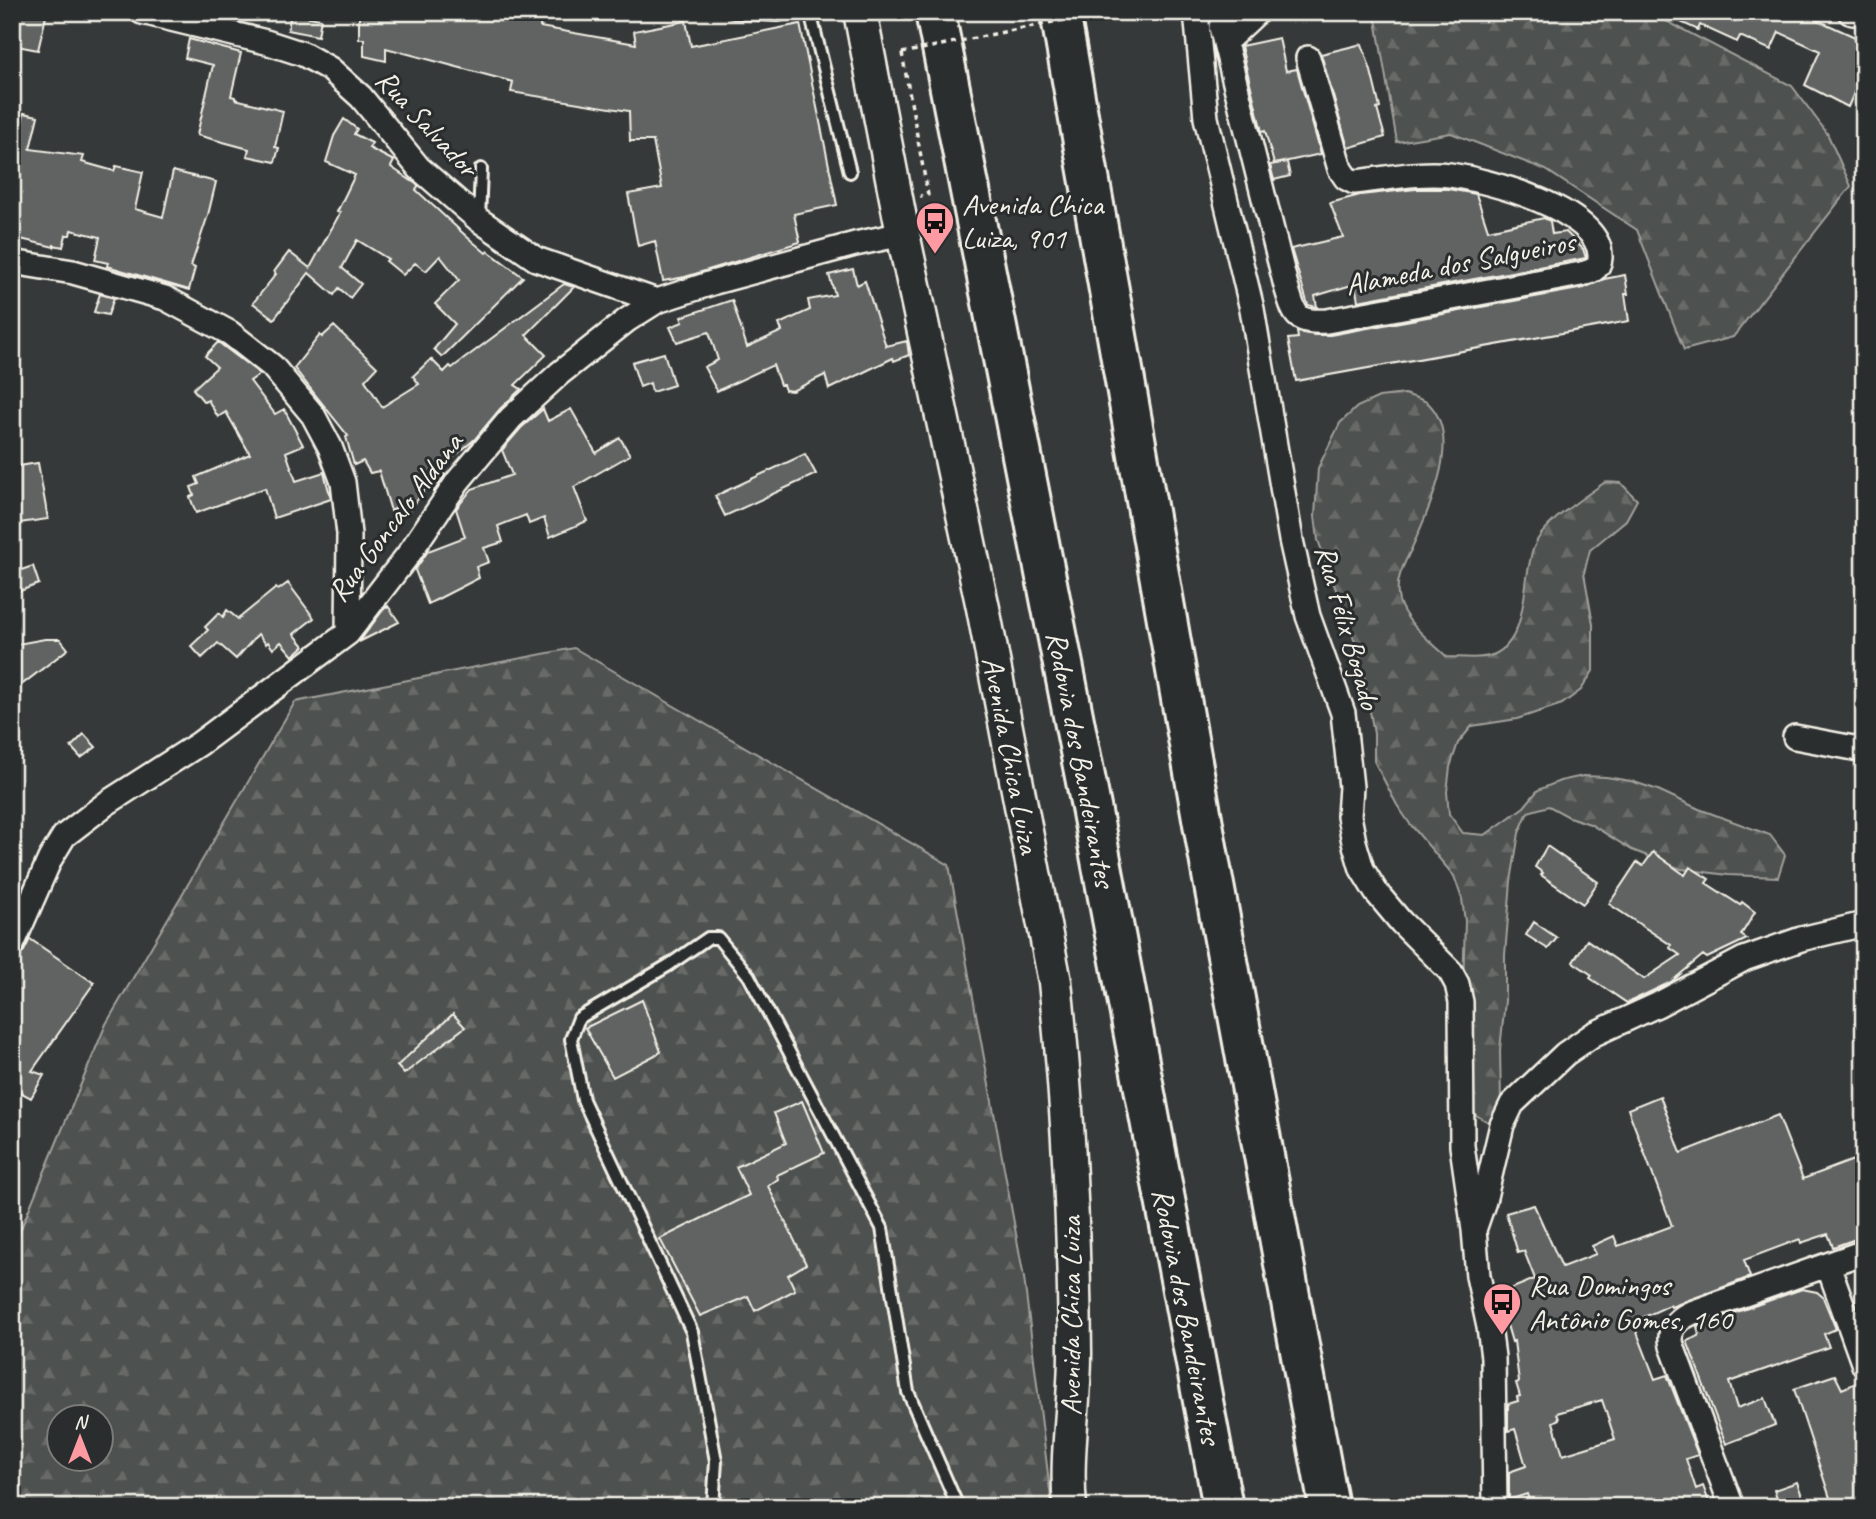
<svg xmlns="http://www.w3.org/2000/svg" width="1876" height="1519" font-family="Caveat,sans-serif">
<defs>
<pattern id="forest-firs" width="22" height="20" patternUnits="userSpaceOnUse" patternTransform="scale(1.75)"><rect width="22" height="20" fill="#4e514f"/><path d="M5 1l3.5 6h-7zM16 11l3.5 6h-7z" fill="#686a68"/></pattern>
</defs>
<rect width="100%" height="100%" fill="#363939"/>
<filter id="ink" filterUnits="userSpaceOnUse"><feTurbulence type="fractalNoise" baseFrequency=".0143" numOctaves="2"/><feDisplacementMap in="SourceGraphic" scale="14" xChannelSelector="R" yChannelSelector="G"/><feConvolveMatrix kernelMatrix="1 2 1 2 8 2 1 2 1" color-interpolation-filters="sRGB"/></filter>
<g filter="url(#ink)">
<path fill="url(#forest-firs)" stroke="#a1a19c" stroke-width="2" fill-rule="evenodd" d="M 1368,12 L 1649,12 L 1792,86 L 1827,133 L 1851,186 L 1733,337 L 1684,350 L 1637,230 L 1546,170 L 1451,133 L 1397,142 L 1376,20 Z
M 1405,394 C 1412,397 1424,399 1429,404 C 1464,440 1427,513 1411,550 C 1403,566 1394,582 1399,601 C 1406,624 1431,641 1447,657 C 1462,657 1482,660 1495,654 C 1530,637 1521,579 1534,547 C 1543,522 1584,498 1605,482 L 1621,483 L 1637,500 L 1626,520 L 1590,550 L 1584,573 L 1593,624 L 1593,671 L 1581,690 L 1562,704 L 1517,719 L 1472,726 L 1458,743 L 1450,767 L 1447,792 L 1449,814 L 1463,833 L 1485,835 L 1524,807 L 1538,790 L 1560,781 L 1583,776 L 1606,777 L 1631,781 L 1658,790 L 1699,809 L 1770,835 L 1785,855 L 1778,877 L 1728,875 L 1681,869 L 1632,850 L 1590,824 L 1569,817 L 1549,806 L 1528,812 L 1519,833 L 1511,881 L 1505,955 L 1505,1001 L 1500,1050 L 1501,1103 L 1488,1122 L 1469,1111 L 1462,1020 L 1465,921 L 1462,899 L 1454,876 L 1410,824 L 1397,805 L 1374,761 L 1374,734 L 1361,659 L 1318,540 L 1315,516 L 1318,468 L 1340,423 L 1357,407 L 1379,397 Z
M 574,648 L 949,865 L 1024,1278 L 1052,1507 L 12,1507 L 12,1250 L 106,1024 L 295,702 ZM 60,1418 L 102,1418 L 102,1460 L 60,1460 Z"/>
<path fill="#616362" stroke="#f4f1e8" stroke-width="2" fill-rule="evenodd" d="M 18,12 L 47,12 L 38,50 L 12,45 L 12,23 L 15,24 Z
M 291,12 L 309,12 L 308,17 L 321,19 L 318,36 L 288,30 Z
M 359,12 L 542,12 L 540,27 L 636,44 L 634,31 L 686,21 L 691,46 L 800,24 L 837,205 L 794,214 L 800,242 L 685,277 L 663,281 L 655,241 L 638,246 L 628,194 L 662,188 L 653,141 L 630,141 L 629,111 L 511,92 L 513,82 L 386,48 L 386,61 L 364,56 L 364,39 L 359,39 Z
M 1659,12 L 1816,12 L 1813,18 L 1864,41 L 1864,69 L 1848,107 L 1805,85 L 1820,51 L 1779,32 L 1771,50 L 1740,36 L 1737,42 L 1700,25 L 1698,30 Z
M 1279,38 L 1286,71 L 1297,69 L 1321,154 L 1274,164 L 1265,131 L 1262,132 L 1241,46 Z
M 189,39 L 241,53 L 231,96 L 235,97 L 235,99 L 283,111 L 275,147 L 279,148 L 275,162 L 247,156 L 249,149 L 197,135 L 213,65 L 185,58 Z
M 1362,44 L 1371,71 L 1380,108 L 1377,109 L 1385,137 L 1348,148 L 1321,54 Z
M 24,113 L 38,116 L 30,149 L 84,156 L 82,162 L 114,171 L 116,166 L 143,172 L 135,209 L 163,217 L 173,171 L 216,182 L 208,215 L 191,266 L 195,268 L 189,290 L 107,266 L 108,263 L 95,260 L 100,237 L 71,230 L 70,235 L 66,235 L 63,247 L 54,245 L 54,247 L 12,237 L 12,163 Z
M 344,119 L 357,129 L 354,134 L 372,143 L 369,148 L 394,161 L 391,167 L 419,186 L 416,190 L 466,236 L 486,253 L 488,251 L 523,277 L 442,357 L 434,349 L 455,324 L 435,304 L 459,280 L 440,256 L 426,271 L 415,263 L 403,275 L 386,261 L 388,259 L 357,240 L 342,268 L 361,284 L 350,298 L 339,288 L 334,295 L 309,273 L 274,319 L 253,303 L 276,274 L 274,272 L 289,252 L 310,268 L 340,213 L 337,212 L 355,175 L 326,162 L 334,136 Z
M 1287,162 L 1290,176 L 1274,180 L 1270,165 Z
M 1416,189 L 1448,189 L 1476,194 L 1488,230 L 1544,218 L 1550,221 L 1552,234 L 1566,232 L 1583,249 L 1586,258 L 1358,301 L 1355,284 L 1315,296 L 1317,307 L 1308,305 L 1291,249 L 1343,237 L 1330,203 L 1360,195 Z
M 853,269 L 857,285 L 865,281 L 886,346 L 907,341 L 909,355 L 894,361 L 893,358 L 829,389 L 825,375 L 792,391 L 785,390 L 783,385 L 780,385 L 773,365 L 717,391 L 704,367 L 718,360 L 709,332 L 677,342 L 670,327 L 683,322 L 681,317 L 732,300 L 747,347 L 782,331 L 779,324 L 810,310 L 808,300 L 835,295 L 829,275 Z
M 1625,275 L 1628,294 L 1625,294 L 1629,321 L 1296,381 L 1288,339 L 1298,338 L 1297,332 L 1315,335 L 1330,335 L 1584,288 L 1604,279 Z
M 564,284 L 574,287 L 526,335 L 546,355 L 515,385 L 521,389 L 500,409 L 475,439 L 439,469 L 445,475 L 434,492 L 429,484 L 410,510 L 406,503 L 391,511 L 379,471 L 370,473 L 363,461 L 354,465 L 346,437 L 348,436 L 294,368 L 320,335 L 322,337 L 334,326 L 377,367 L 365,380 L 382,407 L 419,384 L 413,376 L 431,359 L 444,372 L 450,366 L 452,368 Z
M 100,294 L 114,298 L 108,315 L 94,312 Z
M 218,342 L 260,374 L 250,381 L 275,414 L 284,409 L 303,445 L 286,452 L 296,481 L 324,472 L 331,499 L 274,518 L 265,488 L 196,513 L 190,497 L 194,495 L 191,487 L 199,484 L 196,477 L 250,454 L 226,412 L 218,417 L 208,400 L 204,402 L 193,389 L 217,367 L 205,356 Z
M 664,353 L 674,385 L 652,392 L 650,383 L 640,387 L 632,362 Z
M 543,409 L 548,421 L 571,409 L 596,453 L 620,438 L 630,455 L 574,487 L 587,521 L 550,537 L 544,518 L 529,524 L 526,515 L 498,526 L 503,542 L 484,548 L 489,562 L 476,567 L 479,578 L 428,604 L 415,570 L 428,551 L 465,537 L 456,509 L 472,489 L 512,475 L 502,450 L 521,428 Z
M 805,454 L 816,474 L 725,516 L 715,496 Z
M 38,463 L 48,519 L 12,524 L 12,467 Z
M 33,566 L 39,584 L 12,594 L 12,573 Z
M 288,583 L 314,618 L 294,634 L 304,646 L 293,656 L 281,642 L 273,649 L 268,642 L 266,644 L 258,634 L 236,659 L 218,643 L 202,658 L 191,646 L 208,630 L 205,627 L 219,613 L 223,617 L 227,610 L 238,619 L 276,588 L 278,590 Z
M 388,606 L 399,622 L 359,642 L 383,610 Z
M 45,639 L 60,639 L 68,649 L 20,686 L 12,676 L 12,645 Z
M 84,734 L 96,747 L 81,758 L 71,747 Z
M 1547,846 L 1598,882 L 1583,904 L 1541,875 L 1543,873 L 1535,867 Z
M 1653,852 L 1685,875 L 1690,867 L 1709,879 L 1706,883 L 1740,905 L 1742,902 L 1755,912 L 1741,935 L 1747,939 L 1707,958 L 1703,955 L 1671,982 L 1627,1003 L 1590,978 L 1592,975 L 1573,962 L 1587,940 L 1644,979 L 1680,955 L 1670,948 L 1671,945 L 1609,904 L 1637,862 L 1643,866 Z
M 1534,922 L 1557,938 L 1548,949 L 1526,935 Z
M 30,939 L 94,983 L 32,1071 L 44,1075 L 31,1098 L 16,1090 L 18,1083 L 12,1081 L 12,1043 L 19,1032 L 12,1027 L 12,962 L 24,951 Z
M 642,1000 L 661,1052 L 613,1077 L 585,1028 Z
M 453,1014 L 465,1027 L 404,1074 L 397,1066 Z
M 1660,1096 L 1681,1153 L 1778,1115 L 1803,1179 L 1864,1156 L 1864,1236 L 1833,1247 L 1828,1234 L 1801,1243 L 1800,1239 L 1744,1260 L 1750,1277 L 1671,1307 L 1670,1305 L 1633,1322 L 1655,1379 L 1667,1375 L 1698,1455 L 1686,1459 L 1696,1489 L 1703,1486 L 1711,1507 L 1531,1507 L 1527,1494 L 1509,1500 L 1509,1472 L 1526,1466 L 1515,1429 L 1508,1431 L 1508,1404 L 1518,1401 L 1517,1397 L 1520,1396 L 1516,1383 L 1519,1382 L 1514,1341 L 1512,1342 L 1498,1294 L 1535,1279 L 1524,1251 L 1518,1253 L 1506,1213 L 1534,1205 L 1562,1267 L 1596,1254 L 1592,1246 L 1614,1236 L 1618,1246 L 1672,1226 L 1628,1109 ZM 1602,1400 L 1615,1439 L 1563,1455 L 1553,1422 L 1559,1419 L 1557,1413 Z
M 802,1101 L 824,1153 L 777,1175 L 778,1179 L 768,1186 L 806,1264 L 788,1275 L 795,1290 L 755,1311 L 748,1296 L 700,1316 L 660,1239 L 749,1195 L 736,1167 L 786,1143 L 774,1113 Z
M 1802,1289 L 1817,1292 L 1823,1297 L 1836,1329 L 1824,1334 L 1829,1347 L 1729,1382 L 1737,1408 L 1765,1398 L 1775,1425 L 1726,1444 L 1687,1341 L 1699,1336 L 1697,1326 Z
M 1835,1375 L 1842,1389 L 1856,1383 L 1864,1398 L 1864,1503 L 1855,1507 L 1833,1507 L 1794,1389 Z
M 1797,1482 L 1806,1507 L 1780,1507 L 1774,1490 Z"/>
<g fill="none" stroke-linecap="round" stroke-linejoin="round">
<g stroke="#f4f1e8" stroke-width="16">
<path id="service" d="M 733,12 L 777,15 L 794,12
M 810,12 L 850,172
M 479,219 L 481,169
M 713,1507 L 716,1461 L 692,1332 L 583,1100 L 571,1039 L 579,1018 L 669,965 L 708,938 L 718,938 L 749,976 L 882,1228 L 908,1392 L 958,1507"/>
</g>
<g stroke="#f4f1e8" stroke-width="28">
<path id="minor" d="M 142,12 L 266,42 L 303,54 L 330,69 L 361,97 L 419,168 L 479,220 L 536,259 L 657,301
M 1196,12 L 1206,118 L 1252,309 L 1291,540 L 1308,616 L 1343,713 L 1351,787 L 1349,816 L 1354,842 L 1362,869 L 1376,892 L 1401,922 L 1450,971 L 1457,984 L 1461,1002 L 1462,1146 L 1474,1230
M 1850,12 L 1853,13
M 1221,27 L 1286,286 C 1295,315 1294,323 1327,321 L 1581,274 C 1590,272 1599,270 1600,258 C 1603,210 1487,180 1450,175 C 1421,171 1384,179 1354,182 L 1346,178 L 1340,169 L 1308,58
M 1225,42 L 1257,12
M 12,262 L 73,272 L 165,298 L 230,333 L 272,366 L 313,415 L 330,447 L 343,482 L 349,534 L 348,633
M 1795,737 L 1864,750
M 12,945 L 50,859 L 64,836 L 107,803 L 199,744 L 348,633 L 408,555 L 458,481 L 511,418 L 560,373 L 627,320 L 657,301 L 715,282 L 855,244 L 903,234
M 1828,1265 L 1864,1365
M 1495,1507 L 1493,1357 L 1489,1327 L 1478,1276 L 1474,1230 L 1484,1201 L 1502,1125 L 1512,1104 L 1565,1054 L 1594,1034 L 1657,1005 L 1744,959 L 1801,939 L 1864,924
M 1732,1507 L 1672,1346 C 1668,1329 1676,1320 1691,1313 L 1864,1252"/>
</g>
<g stroke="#f4f1e8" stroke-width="37">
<path id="secondary" d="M 860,12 L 903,234 L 983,608 L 1055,982 C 1068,1105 1074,1229 1075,1353 C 1075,1405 1065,1455 1070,1507"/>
</g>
<g stroke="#f4f1e8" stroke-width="44">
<path id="motorway" d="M 935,12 L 1091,807 L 1223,1507
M 1060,12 L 1211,869 L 1329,1507"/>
</g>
<path stroke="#f4f1e8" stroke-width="3.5" stroke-dasharray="5 5" stroke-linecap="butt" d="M 902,53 L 928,195 L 920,196"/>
<use href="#service" stroke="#2a2d2e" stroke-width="10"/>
<use href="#minor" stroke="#2a2d2e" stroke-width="23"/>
<use href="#secondary" stroke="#2a2d2e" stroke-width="32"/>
<use href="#motorway" stroke="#2a2d2e" stroke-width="38"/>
<path stroke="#f4f1e8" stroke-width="3.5" stroke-dasharray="5 5" stroke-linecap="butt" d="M 902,53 L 1101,12"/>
</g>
</g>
<defs>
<g id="bus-pin" transform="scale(2.0125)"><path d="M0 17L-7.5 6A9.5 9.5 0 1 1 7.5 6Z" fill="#ff9aa2" stroke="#2a2d2e"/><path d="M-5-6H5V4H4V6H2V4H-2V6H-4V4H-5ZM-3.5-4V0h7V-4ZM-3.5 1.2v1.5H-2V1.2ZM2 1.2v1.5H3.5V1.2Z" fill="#111"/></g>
</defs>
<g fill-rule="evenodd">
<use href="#bus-pin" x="935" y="221"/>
<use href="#bus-pin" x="1502" y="1302"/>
</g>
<g text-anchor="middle" stroke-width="6" stroke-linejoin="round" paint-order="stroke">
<g font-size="30" fill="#f4f1e8" stroke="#2a2d2e">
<text transform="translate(427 123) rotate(47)" y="10">Rua Salvador</text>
<text transform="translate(1460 263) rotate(-11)" y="10">Alameda dos Salgueiros</text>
<text transform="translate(395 517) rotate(-53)" y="10">Rua Goncalo Aldana</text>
<text transform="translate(1348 627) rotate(74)" y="10">Rua Félix Bogado</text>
<text transform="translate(1011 755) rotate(79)" y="10">Avenida Chica Luiza</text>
<text transform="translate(1081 759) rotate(79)" y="10">Rodovia dos Bandeirantes</text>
<text transform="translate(1070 1316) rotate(-90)" y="10">Avenida Chica Luiza</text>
<text transform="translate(1187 1316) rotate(79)" y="10">Rodovia dos Bandeirantes</text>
</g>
<g font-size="30" fill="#f4f1e8" stroke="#2a2d2e" text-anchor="start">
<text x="962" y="214">Avenida Chica<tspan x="962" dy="34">Luiza, 901</tspan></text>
<text x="1529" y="1295">Rua Domingos<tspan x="1529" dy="34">Antônio Gomes, 160</tspan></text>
</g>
</g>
<rect width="1876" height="1519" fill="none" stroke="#2a2d2e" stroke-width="42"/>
<rect x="21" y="21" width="1834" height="1477" fill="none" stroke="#f4f1e8" stroke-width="2.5" filter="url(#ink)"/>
<g transform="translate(80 1438)"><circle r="33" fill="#2a2d2e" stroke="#7b7b78" stroke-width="2"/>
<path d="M0-5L12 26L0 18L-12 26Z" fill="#ff9aa2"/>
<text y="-10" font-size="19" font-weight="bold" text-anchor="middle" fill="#f4f1e8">N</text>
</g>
</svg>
